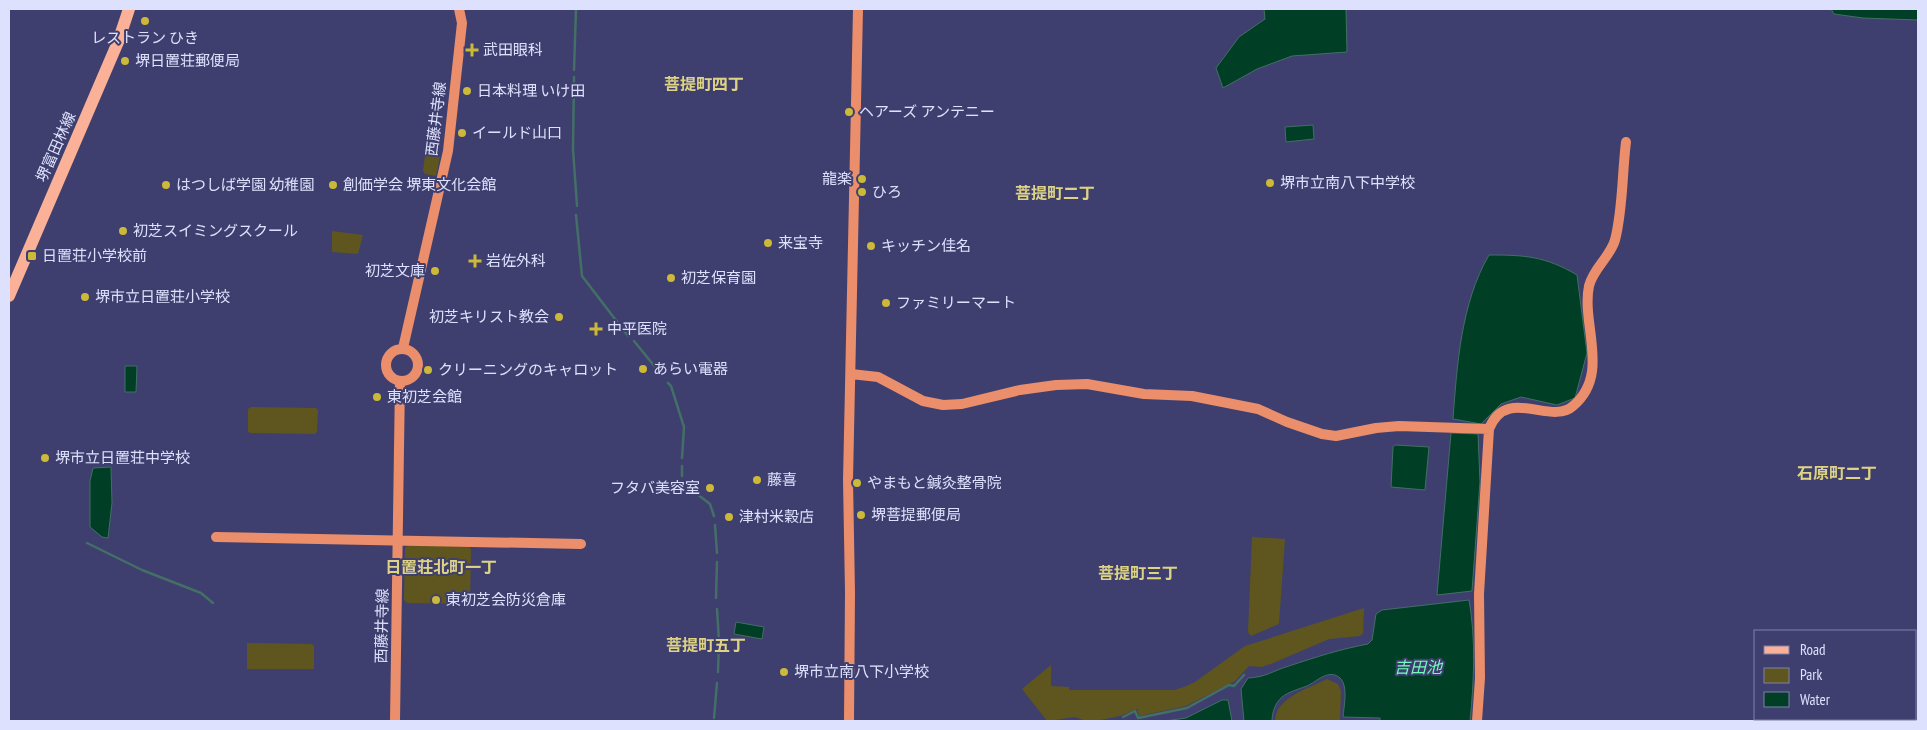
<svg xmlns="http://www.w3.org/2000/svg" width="1927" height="730" font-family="'PT Sans Narrow','Noto Sans JP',sans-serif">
<rect width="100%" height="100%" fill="#3e3f6e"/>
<path fill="#5e561e" d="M 425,155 L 440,157 L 436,176 L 425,174 L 423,171 Z
M 332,231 L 363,235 L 358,254 L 332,252 Z
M 251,407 L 316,408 L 318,410 L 317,432 L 315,434 L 250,433 L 248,431 L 248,409 Z
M 1252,537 L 1285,539 L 1279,624 L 1251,636 L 1248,632 Z
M 408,545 L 468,546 L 471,549 L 470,602 L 468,604 L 407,603 L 404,600 L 405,548 Z
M 1364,608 L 1363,633 L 1360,636 L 1329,639 L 1271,664 L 1261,667 L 1249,666 L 1235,681 L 1186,706 L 1139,716 L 1137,709 L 1120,716 L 1095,721 L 1086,721 L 1075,717 L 1047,721 L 1022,689 L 1051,665 L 1051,686 L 1069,687 L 1069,690 L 1174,690 L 1184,687 L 1195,682 L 1245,646 Z
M 247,643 L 312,644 L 314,646 L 314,669 L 247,669 Z
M 1327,679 L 1338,684 L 1341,691 L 1340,721 L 1275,721 C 1276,697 1308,689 1327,679 Z"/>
<path fill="#003e26" stroke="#436f66" d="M 1264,9 L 1346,9 L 1347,52 L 1292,56 L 1257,69 L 1223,88 L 1216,68 L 1239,37 L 1265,19 Z
M 1831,9 L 1918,9 L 1918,20 L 1863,18 L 1834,14 Z
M 1313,125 L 1314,139 L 1286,142 L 1285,127 Z
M 1489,255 C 1524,255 1545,256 1577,275 L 1587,353 L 1575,398 L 1557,405 L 1521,397 L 1501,404 L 1481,424 L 1453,419 C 1457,365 1461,303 1489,255 Z
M 125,366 L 137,366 L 136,392 L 125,392 Z
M 1451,433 L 1478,434 L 1480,482 L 1472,591 L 1437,595 Z
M 1395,445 L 1429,447 L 1425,490 L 1391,487 L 1393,447 Z
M 111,467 L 112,503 L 108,538 L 102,537 L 90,527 L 90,481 L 93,468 Z
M 1469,600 C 1476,639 1474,682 1470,721 L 1380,721 L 1380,718 L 1343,717 C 1344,706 1348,687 1341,679 C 1330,667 1316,682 1307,686 C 1299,689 1288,692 1282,697 C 1275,703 1272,713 1272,721 L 1244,721 L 1241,689 L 1248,678 C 1267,677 1272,671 1289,666 C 1316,657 1341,649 1368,644 L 1372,640 L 1376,614 L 1382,610 Z
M 736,622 L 764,627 L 762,639 L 734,634 Z
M 1222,700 L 1228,700 L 1232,721 L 1165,721 L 1186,718 Z"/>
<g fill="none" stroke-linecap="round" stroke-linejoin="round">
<path stroke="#436f66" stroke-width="2.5" d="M 574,70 L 576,9
M 574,77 L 573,149 L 577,206
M 576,215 L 582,276 L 628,336
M 634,341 L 660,373
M 668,383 L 671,386 L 684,427 L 682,458
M 682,476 L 682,466
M 683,483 L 710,504 L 714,516
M 715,525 L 717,553
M 87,543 L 142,570 L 201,593 L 213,603
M 716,598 L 717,562
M 717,609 L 719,642 L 718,672
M 1123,717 L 1135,711 L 1138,718 L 1187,708 L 1229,685 L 1234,686 L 1244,675
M 714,718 L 717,683
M 1914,719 L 1914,721"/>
<path stroke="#eb8e6c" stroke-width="10" d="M 403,348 L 448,151 L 462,23 L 459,9
M386 365a16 16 0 1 1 32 0a16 16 0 1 1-32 0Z
M 851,374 L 878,377 L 923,401 L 943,405 L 962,404 L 1020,390 L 1056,385 L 1087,384 L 1144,394 L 1192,396 L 1258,409 L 1287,422 L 1322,434 L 1336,436 L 1376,428 L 1399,426 L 1489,429
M 216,537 L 581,544
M 395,721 L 400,381
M 849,721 L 850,592 L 848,480 L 858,9
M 1477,721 L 1480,678 L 1479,594 L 1489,429 C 1506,385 1551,426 1573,406 C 1611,374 1581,325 1589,286 C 1593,269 1610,257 1615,240 C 1623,209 1622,174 1626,142"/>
<path stroke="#fab197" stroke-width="12" d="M 9,296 L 118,42 L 129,9"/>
</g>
<g fill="#ccb939" stroke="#3e3f6e" stroke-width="2">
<circle cx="145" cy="21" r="5"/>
<path d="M469.5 42.5h5v5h5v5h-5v5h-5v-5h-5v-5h5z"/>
<circle cx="125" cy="61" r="5"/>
<circle cx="467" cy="91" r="5"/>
<circle cx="849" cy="112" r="5"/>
<circle cx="462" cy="133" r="5"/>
<circle cx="862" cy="179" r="5"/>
<circle cx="1270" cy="183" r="5"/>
<circle cx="166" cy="185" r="5"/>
<circle cx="333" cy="185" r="5"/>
<circle cx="862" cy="192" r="5"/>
<circle cx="123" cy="231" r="5"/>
<circle cx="768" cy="243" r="5"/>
<circle cx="871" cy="246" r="5"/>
<rect x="27" y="251" width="10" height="10" rx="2.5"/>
<path d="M472.5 253.5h5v5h5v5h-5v5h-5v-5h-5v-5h5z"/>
<circle cx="435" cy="271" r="5"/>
<circle cx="671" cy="278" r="5"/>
<circle cx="85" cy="297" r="5"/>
<circle cx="886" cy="303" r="5"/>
<circle cx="559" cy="317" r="5"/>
<path d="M593.5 321.5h5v5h5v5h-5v5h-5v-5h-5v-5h5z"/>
<circle cx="643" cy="369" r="5"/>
<circle cx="428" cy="370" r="5"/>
<circle cx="377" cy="397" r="5"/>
<circle cx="45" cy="458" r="5"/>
<circle cx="757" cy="480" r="5"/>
<circle cx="857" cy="483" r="5"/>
<circle cx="710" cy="488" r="5"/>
<circle cx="861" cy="515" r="5"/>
<circle cx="729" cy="517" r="5"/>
<circle cx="436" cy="600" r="5"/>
<circle cx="784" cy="672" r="5"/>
</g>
<g text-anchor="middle" stroke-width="4" stroke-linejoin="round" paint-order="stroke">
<g font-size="15" fill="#dee1fd" stroke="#3e3f6e" text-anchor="start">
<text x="145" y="43" text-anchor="middle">レストラン ひき</text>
<text x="483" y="55">武田眼科</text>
<text x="135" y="66">堺日置荘郵便局</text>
<text x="477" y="96">日本料理 いけ田</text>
<text x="859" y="117">ヘアーズ アンテニー</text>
<text x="472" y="138">イールド山口</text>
<text x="852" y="184" text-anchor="end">龍楽</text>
<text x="1280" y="188">堺市立南八下中学校</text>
<text x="176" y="190">はつしば学園 幼稚園</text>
<text x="343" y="190">創価学会 堺東文化会館</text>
<text x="872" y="197">ひろ</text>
<text x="133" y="236">初芝スイミングスクール</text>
<text x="778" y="248">来宝寺</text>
<text x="881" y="251">キッチン佳名</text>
<text x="42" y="261">日置荘小学校前</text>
<text x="486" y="266">岩佐外科</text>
<text x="425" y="276" text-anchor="end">初芝文庫</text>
<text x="681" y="283">初芝保育園</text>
<text x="95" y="302">堺市立日置荘小学校</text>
<text x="896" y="308">ファミリーマート</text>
<text x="549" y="322" text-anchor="end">初芝キリスト教会</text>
<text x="607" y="334">中平医院</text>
<text x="653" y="374">あらい電器</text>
<text x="438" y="375">クリーニングのキャロット</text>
<text x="387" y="402">東初芝会館</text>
<text x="55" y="463">堺市立日置荘中学校</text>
<text x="767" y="485">藤喜</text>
<text x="867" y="488">やまもと鍼灸整骨院</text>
<text x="700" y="493" text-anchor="end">フタバ美容室</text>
<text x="871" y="520">堺菩提郵便局</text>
<text x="739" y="522">津村米穀店</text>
<text x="446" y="605">東初芝会防災倉庫</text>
<text x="794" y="677">堺市立南八下小学校</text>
</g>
<g font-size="15" fill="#dee1fd" stroke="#3e3f6e">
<text transform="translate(436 119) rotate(-83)" y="5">西藤井寺線</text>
<text transform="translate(56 147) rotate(-66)" y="5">堺富田林線</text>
<text transform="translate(382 626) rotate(-89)" y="5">西藤井寺線</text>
</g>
<g font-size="16" font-weight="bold" fill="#ded384" stroke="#3e3f6e">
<text x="704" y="90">菩提町四丁</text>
<text x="1055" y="199">菩提町二丁</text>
<text x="1837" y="479">石原町二丁</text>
<text x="441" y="573">日置荘北町一丁</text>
<text x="1138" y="579">菩提町三丁</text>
<text x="706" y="651">菩提町五丁</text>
</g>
<g font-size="16" font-style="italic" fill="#73fcbc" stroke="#3e3f6e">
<text x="1418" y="673">吉田池</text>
</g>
</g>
<rect width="1927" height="730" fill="none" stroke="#dee1fd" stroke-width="20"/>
<rect x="1754" y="630" width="162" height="90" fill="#3e3f6e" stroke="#7e80a7"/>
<rect x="1764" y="646" width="25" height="8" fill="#fab197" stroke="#7e80a7"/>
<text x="1800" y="655" font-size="15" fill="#dee1fd">Road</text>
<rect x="1764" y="668" width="25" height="15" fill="#5e561e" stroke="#7e80a7"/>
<text x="1800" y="680" font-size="15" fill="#dee1fd">Park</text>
<rect x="1764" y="692" width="25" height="15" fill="#003e26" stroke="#7e80a7"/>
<text x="1800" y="705" font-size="15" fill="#dee1fd">Water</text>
</svg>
